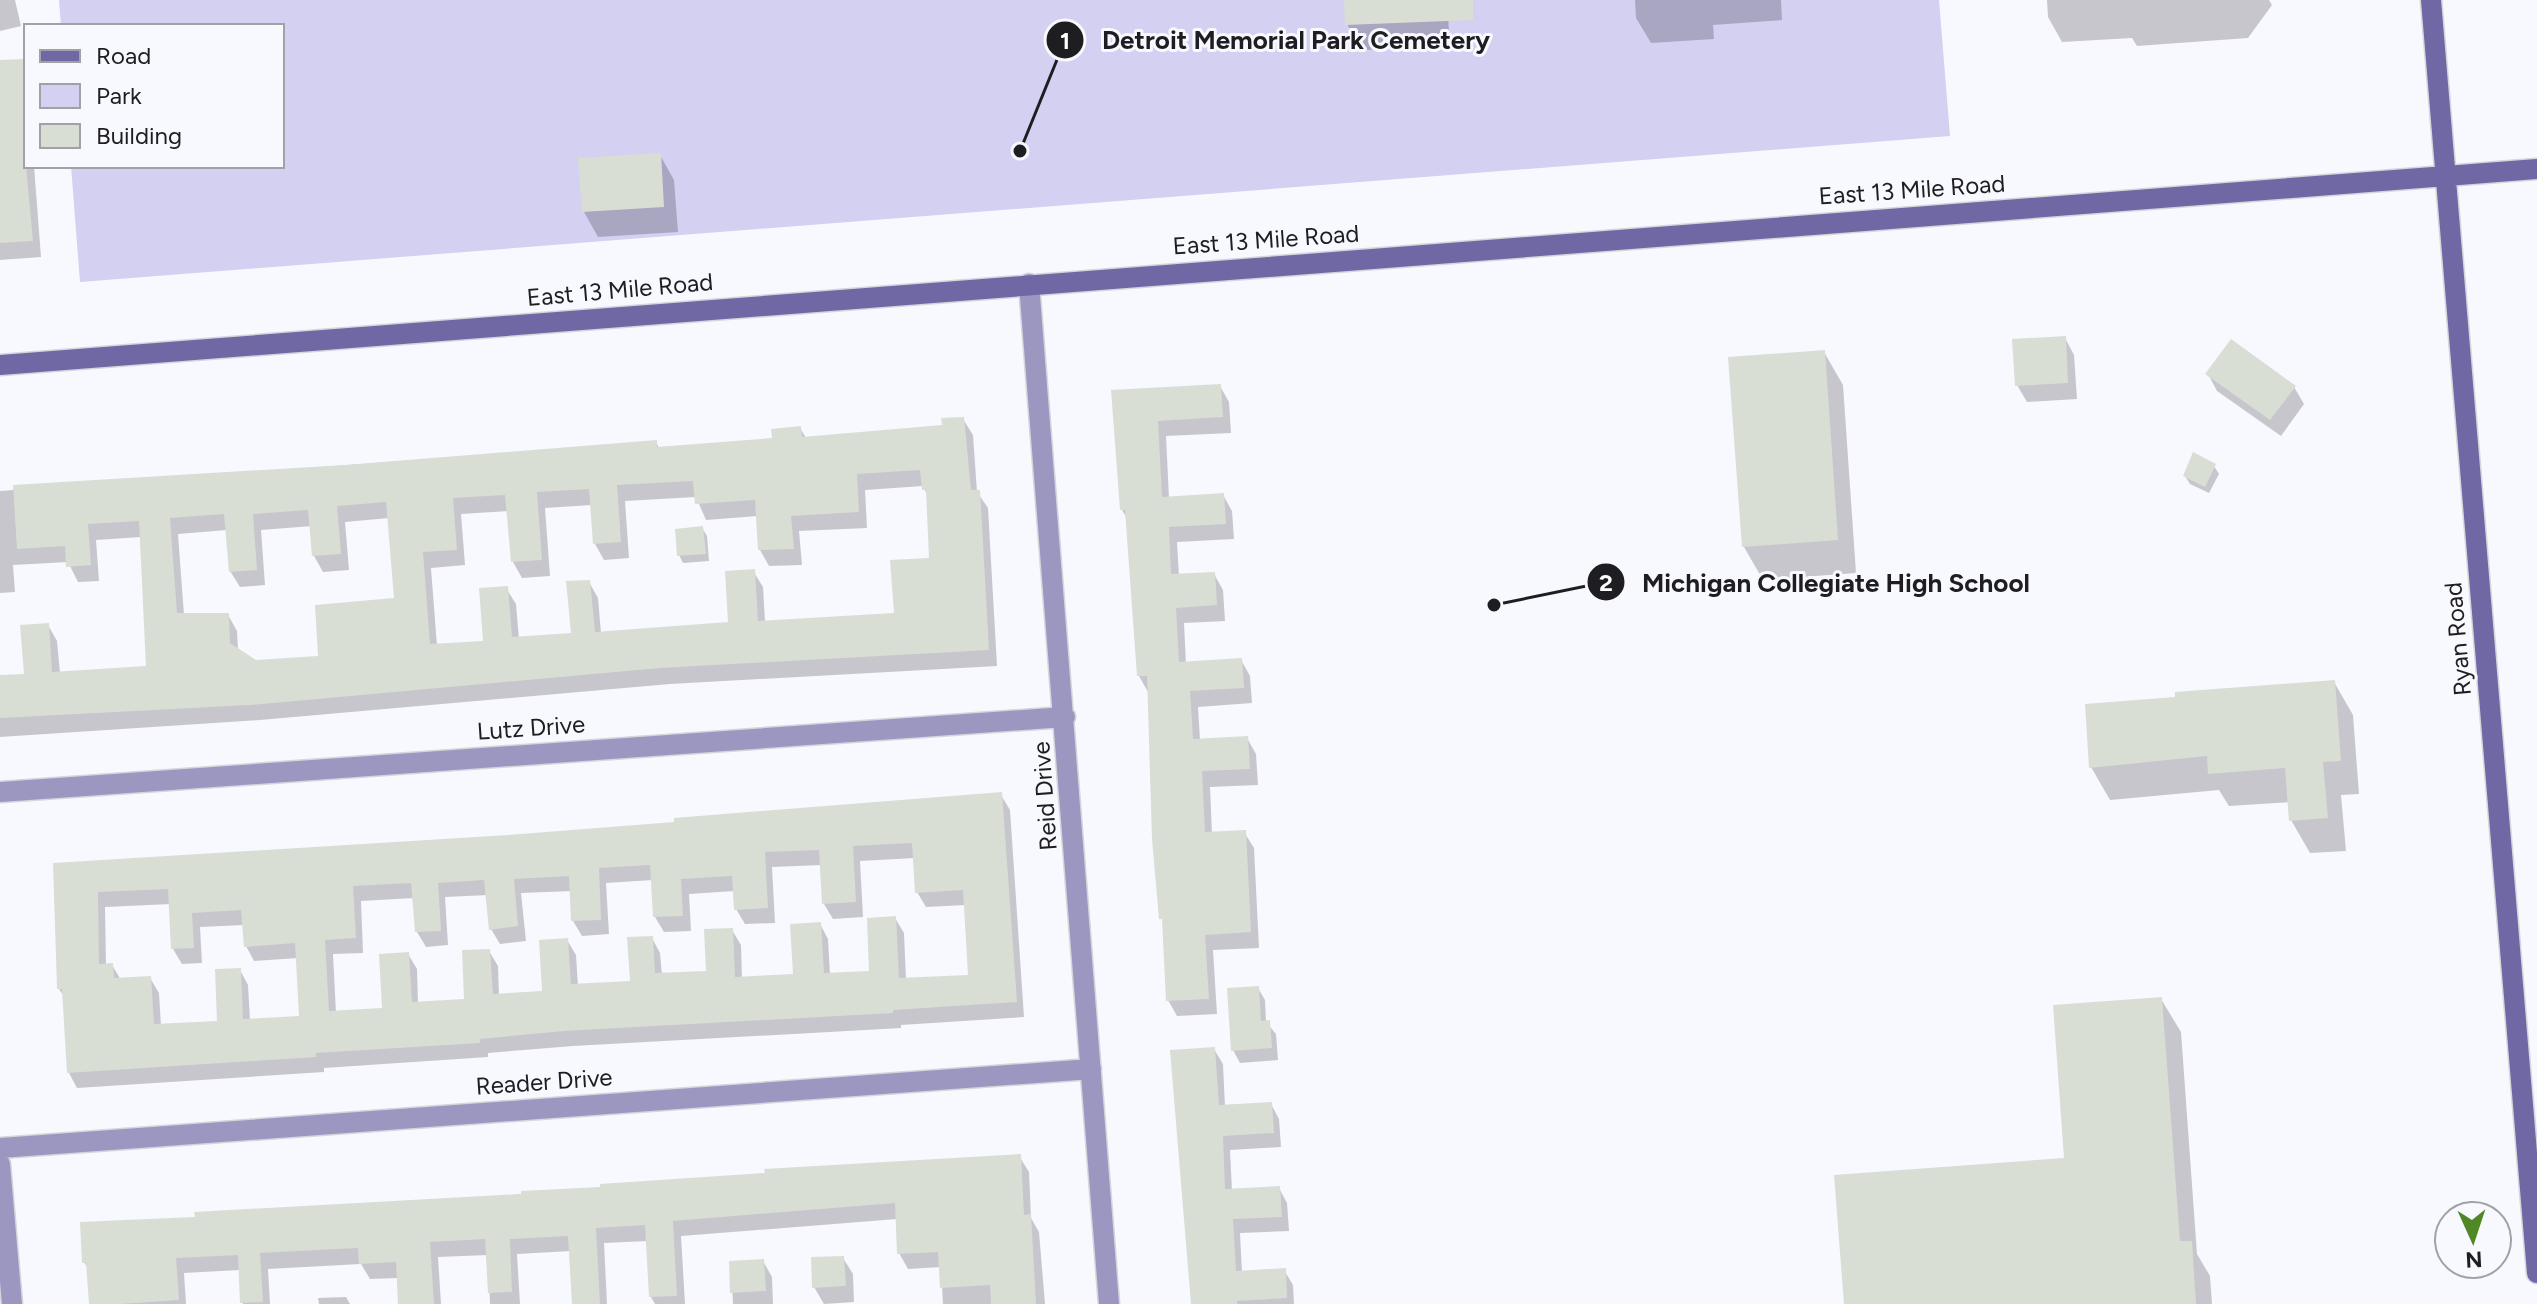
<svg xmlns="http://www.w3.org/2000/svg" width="2537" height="1304" font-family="Figtree,sans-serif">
<rect width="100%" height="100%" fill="#f8f8ff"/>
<path fill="#d3d0f2" d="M 59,0 L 1939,0 L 1950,136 L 80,282 L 71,166 L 282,166 L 282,26 L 61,26 Z"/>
<path fill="#0003" fill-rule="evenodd" d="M 0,0 L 15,0 L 21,26 L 0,31 Z
M 1346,0 L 1447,0 L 1450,47 L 1362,50 L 1347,24 Z
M 1635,0 L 1781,0 L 1782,20 L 1713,25 L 1714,39 L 1651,43 L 1636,18 Z
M 2047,0 L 2269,0 L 2272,5 L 2248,38 L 2137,46 L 2132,38 L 2062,42 L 2048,17 Z
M 24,61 L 26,166 L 34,166 L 41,257 L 0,260 L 0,62 Z
M 660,155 L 674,180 L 678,232 L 598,237 L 584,212 Z
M 2065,338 L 2074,355 L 2077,399 L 2027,402 L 2017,385 Z
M 1824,352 L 1843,385 L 1856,573 L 1763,580 L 1744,547 Z
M 2208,374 L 2294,387 L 2304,404 L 2281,436 L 2217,391 Z
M 1220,386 L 1229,402 L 1231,433 L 1166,436 L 1169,498 L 1223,495 L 1232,511 L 1234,539 L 1177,542 L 1179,576 L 1214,574 L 1223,590 L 1225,621 L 1184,623 L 1186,664 L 1241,660 L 1250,676 L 1252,703 L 1198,707 L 1200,740 L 1247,738 L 1256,754 L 1258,785 L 1210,787 L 1212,834 L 1244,832 L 1254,848 L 1259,948 L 1213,950 L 1217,1014 L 1177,1016 L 1168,1000 L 1148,692 L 1139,676 L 1128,520 L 1122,510 L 1113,392 Z
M 963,419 L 973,435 L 977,492 L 988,508 L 997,666 L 670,684 L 260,720 L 0,737 L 0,677 L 26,676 L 48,625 L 57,641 L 60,673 L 148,668 L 141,537 L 96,540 L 99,581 L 78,582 L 68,562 L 13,565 L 15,592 L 0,593 L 0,491 L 656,442 L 659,448 L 774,440 L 800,428 L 806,438 L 944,427 ZM 923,486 L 928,497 L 931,560 L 896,615 L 765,622 L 763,587 L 753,571 L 730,623 L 601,633 L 598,598 L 589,582 L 573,635 L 519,639 L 516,604 L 506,588 L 485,643 L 437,646 L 431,568 L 465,565 L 461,514 L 509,511 L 513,562 L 522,578 L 550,576 L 545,508 L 592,505 L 595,544 L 604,560 L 629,558 L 625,501 L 696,497 L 706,520 L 758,516 L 760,550 L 769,566 L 802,565 L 799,531 L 867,528 L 865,490 ZM 389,518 L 396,599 L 320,658 L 256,662 L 238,650 L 237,631 L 228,615 L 184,615 L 178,534 L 227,530 L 230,571 L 240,587 L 265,585 L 261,530 L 312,526 L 314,556 L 323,572 L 349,570 L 345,522 Z
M 2214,466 L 2219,474 L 2209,493 L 2190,484 L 2185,476 Z
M 702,528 L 707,536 L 709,561 L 683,563 L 679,555 Z
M 2334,682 L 2353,715 L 2359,794 L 2341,795 L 2346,851 L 2310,853 L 2291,820 L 2290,802 L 2229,806 L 2219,790 L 2110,800 L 2091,767 L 2178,699 Z
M 1001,795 L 1010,810 L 1024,1017 L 901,1025 L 901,1028 L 573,1046 L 488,1053 L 488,1057 L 324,1068 L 324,1072 L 77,1088 L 69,1073 L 65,998 L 59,989 L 55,865 L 509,837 ZM 915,858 L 917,892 L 926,907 L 966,905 L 970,976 L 906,980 L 904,933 L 895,918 L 871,973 L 830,975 L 828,939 L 820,924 L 795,976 L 742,978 L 741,945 L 732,930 L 708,973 L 662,975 L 660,953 L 652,938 L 632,983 L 578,986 L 576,955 L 567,940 L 545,993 L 499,996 L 498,966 L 489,951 L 466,1001 L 418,1003 L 417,969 L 408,954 L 384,1010 L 336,1013 L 333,954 L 363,953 L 361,901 L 414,898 L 417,932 L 426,947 L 448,945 L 445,897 L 488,895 L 491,929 L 500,944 L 526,941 L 521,893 L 572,891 L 573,921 L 582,936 L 609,934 L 606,883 L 653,880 L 655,917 L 664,932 L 691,931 L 689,894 L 735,891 L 736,909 L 745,924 L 775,923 L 772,867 L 822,865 L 824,904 L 833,919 L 863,917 L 860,861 ZM 171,904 L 173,949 L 182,964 L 202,963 L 200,927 L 244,925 L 246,946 L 254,961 L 298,958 L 301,1018 L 250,1020 L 248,985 L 240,970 L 219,1023 L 161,1026 L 159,993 L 150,978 L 121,980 L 112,965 L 106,966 L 105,907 Z
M 1258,988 L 1265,1000 L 1266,1022 L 1276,1034 L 1278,1060 L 1240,1063 L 1233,1050 Z
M 2161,999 L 2181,1032 L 2197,1254 L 2210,1276 L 2212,1304 L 1846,1304 L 2066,1159 Z
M 1214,1049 L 1223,1064 L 1225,1107 L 1271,1104 L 1279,1119 L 1281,1147 L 1230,1150 L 1232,1191 L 1279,1188 L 1287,1203 L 1289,1231 L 1240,1233 L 1242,1272 L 1284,1270 L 1293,1285 L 1294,1304 L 1192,1304 Z
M 1019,1156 L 1029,1172 L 1031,1218 L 1039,1232 L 1045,1304 L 943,1304 L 941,1267 L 908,1269 L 899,1253 L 897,1219 L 681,1236 L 685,1304 L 655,1304 L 651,1297 L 648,1241 L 604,1243 L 607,1304 L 574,1304 L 571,1251 L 517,1254 L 520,1304 L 490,1304 L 488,1255 L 438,1257 L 441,1304 L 400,1304 L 398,1278 L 370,1279 L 361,1264 L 268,1269 L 270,1304 L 243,1304 L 240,1270 L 184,1273 L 186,1304 L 91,1304 L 89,1270 L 84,1262 L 197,1219 Z
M 843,1258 L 853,1274 L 854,1302 L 824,1304 L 814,1287 Z
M 763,1261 L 772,1277 L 773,1304 L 733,1304 L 731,1263 Z
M 346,1297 L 350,1304 L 319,1304 L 318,1298 Z"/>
<path fill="#d8ded4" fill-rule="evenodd" d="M 1344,0 L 1473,0 L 1473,20 L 1345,25 Z
M 25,59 L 26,166 L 33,241 L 0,243 L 0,60 Z
M 661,153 L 664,207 L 582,212 L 578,158 Z
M 2066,336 L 2068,383 L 2015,386 L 2012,339 Z
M 2231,339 L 2296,386 L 2270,420 L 2205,374 Z
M 1825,350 L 1838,540 L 1742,547 L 1728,357 Z
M 1221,384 L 1223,417 L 1158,421 L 1162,497 L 1224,493 L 1226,524 L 1169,527 L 1171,574 L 1215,572 L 1217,605 L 1176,608 L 1179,662 L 1242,658 L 1244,688 L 1190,691 L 1193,739 L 1248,736 L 1250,769 L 1202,771 L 1205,832 L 1246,830 L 1251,932 L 1205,935 L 1209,999 L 1166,1001 L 1162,919 L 1159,919 L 1152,839 L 1147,676 L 1137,676 L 1125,510 L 1120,510 L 1111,390 Z
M 964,417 L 971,490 L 980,490 L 989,650 L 660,668 L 250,705 L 0,718 L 0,675 L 24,674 L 20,625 L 49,623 L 52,672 L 146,666 L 139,521 L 88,524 L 91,565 L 66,567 L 65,546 L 17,549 L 13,485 L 345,465 L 657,440 L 657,447 L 772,438 L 771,429 L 801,426 L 802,437 L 942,425 L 941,418 ZM 920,470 L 922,490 L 926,490 L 929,558 L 890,560 L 894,613 L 758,621 L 755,569 L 725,571 L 728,622 L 595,632 L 590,580 L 566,581 L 571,633 L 512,637 L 508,586 L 479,588 L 483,641 L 430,644 L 423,552 L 457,550 L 453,498 L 505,495 L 511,562 L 542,560 L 537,492 L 589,489 L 593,544 L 621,542 L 617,485 L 693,481 L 695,504 L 755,500 L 758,550 L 794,549 L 791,516 L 859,512 L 857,474 ZM 386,502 L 394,598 L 315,605 L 318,656 L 256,660 L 230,643 L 229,613 L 177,613 L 170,518 L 224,514 L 229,572 L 257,570 L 253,514 L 308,510 L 312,556 L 341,554 L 337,506 Z
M 2193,452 L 2216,464 L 2205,487 L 2183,476 Z
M 703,526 L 706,554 L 677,556 L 675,529 Z
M 2335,680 L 2341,761 L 2323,762 L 2328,818 L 2289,821 L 2285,768 L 2208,774 L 2207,756 L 2089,768 L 2085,704 L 2175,697 L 2175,692 Z
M 1002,792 L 1017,1002 L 893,1010 L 893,1013 L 564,1031 L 480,1039 L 480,1043 L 316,1053 L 316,1057 L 67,1073 L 62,989 L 57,989 L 53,863 L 508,835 L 674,822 L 674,818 ZM 912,843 L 915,893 L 963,890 L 968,975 L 899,978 L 896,916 L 867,918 L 869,971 L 824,973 L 821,922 L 790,924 L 793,974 L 735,977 L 733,928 L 704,929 L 706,971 L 655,973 L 653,936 L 627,937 L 630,981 L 571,984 L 568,938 L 539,940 L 542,991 L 493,994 L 490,949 L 462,950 L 464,999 L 412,1002 L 409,952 L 379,954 L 382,1008 L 329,1011 L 325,940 L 356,938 L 353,886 L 411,883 L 415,932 L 441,931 L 438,883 L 484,880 L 489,930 L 518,926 L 514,879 L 569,876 L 571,921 L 601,920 L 599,868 L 650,865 L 653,917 L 683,916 L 681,879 L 732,876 L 734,910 L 768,908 L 765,852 L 819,850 L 822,904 L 856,902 L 853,846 ZM 168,889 L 171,949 L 194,948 L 192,913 L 241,910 L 244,947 L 295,943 L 299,1016 L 243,1019 L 241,968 L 215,969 L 217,1021 L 154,1024 L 151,976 L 114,978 L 113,963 L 99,964 L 98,892 Z
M 1259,986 L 1261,1021 L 1270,1020 L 1272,1048 L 1231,1051 L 1227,988 Z
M 2162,997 L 2180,1241 L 2192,1241 L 2196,1304 L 1844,1304 L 1834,1175 L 2064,1158 L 2053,1005 Z
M 1215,1047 L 1219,1105 L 1272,1102 L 1274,1133 L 1223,1136 L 1225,1189 L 1280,1186 L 1282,1217 L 1233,1219 L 1236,1271 L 1286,1268 L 1287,1298 L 1237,1301 L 1237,1304 L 1191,1304 L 1170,1050 Z
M 1021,1154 L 1024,1215 L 1031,1214 L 1036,1304 L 991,1304 L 990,1285 L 940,1288 L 938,1252 L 897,1254 L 895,1203 L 673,1221 L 677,1296 L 649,1297 L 645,1225 L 596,1228 L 600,1304 L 572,1304 L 568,1236 L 510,1239 L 512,1292 L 488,1293 L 485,1239 L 430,1242 L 434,1304 L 398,1304 L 396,1262 L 359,1264 L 358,1248 L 260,1253 L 263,1302 L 240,1303 L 238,1255 L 176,1258 L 179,1300 L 121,1304 L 89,1304 L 86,1263 L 82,1263 L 80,1222 L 195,1217 L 194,1212 L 521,1194 L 521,1191 L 600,1187 L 600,1184 L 765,1173 L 764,1169 Z
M 844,1256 L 846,1286 L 812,1288 L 811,1257 Z
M 764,1259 L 766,1291 L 730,1293 L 729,1261 Z"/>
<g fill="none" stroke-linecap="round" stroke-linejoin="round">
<g stroke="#d5d5dc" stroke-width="23">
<path id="minor" d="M 1029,284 L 1109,1304
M 0,792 L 1065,717
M 0,1148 L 1091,1069
M 0,1164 L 12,1304"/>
</g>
<g stroke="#d5d5dc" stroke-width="23">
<path id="secondary" d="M 2431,0 L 2537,1273
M 0,365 L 2537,169"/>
</g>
<use href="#minor" stroke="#9b97c1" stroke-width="20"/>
<use href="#secondary" stroke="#7068a4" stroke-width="20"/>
</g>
<g text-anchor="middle" stroke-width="6" stroke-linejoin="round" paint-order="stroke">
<g font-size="24" fill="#1e1e22" stroke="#f8f8ff">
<text transform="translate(1912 190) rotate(-4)" y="8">East 13 Mile Road</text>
<text transform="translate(1266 240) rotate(-4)" y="8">East 13 Mile Road</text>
<text transform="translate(620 290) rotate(-5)" y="8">East 13 Mile Road</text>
<text transform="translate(2458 639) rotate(-95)" y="8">Ryan Road</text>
<text transform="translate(531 728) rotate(-4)" y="8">Lutz Drive</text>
<text transform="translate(1045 796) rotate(-94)" y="8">Reid Drive</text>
<text transform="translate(544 1082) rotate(-4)" y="8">Reader Drive</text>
</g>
</g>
<path fill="none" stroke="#1e1e22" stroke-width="3" d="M1020 151L1065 40M1494 605L1606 582"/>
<g fill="#1e1e22" stroke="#f8f8ff" stroke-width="3">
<circle cx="1020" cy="151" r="8"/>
<circle cx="1494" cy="605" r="8"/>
<circle cx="1065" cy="40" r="20"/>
<circle cx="1606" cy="582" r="20"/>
</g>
<g font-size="24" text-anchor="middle" font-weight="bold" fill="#fff">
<text x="1065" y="49">1</text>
<text x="1606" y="591">2</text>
</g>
<g font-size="26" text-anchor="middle" font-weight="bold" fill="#1e1e22" stroke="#f8f8ff" stroke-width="6" stroke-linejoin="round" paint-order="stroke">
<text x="1296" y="49">Detroit Memorial Park Cemetery</text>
<text x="1836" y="592">Michigan Collegiate High School</text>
</g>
<rect x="24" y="24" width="260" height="144" fill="#f8f8ff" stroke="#a1a1a7" stroke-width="2"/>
<rect x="40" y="50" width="40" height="12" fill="#7068a4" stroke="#a1a1a7" stroke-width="2"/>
<text x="96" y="64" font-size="24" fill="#1e1e22">Road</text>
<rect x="40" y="84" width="40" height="24" fill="#d3d0f2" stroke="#a1a1a7" stroke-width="2"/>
<text x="96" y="104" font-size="24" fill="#1e1e22">Park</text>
<rect x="40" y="124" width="40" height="24" fill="#d8ded4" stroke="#a1a1a7" stroke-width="2"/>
<text x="96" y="144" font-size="24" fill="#1e1e22">Building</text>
<g transform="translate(2473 1240) rotate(177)"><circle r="38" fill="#f8f8ff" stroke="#a1a1a7" stroke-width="2"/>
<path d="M0-6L14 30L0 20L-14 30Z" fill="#4f8825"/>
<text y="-12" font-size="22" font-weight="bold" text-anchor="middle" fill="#1e1e22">N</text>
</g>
</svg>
